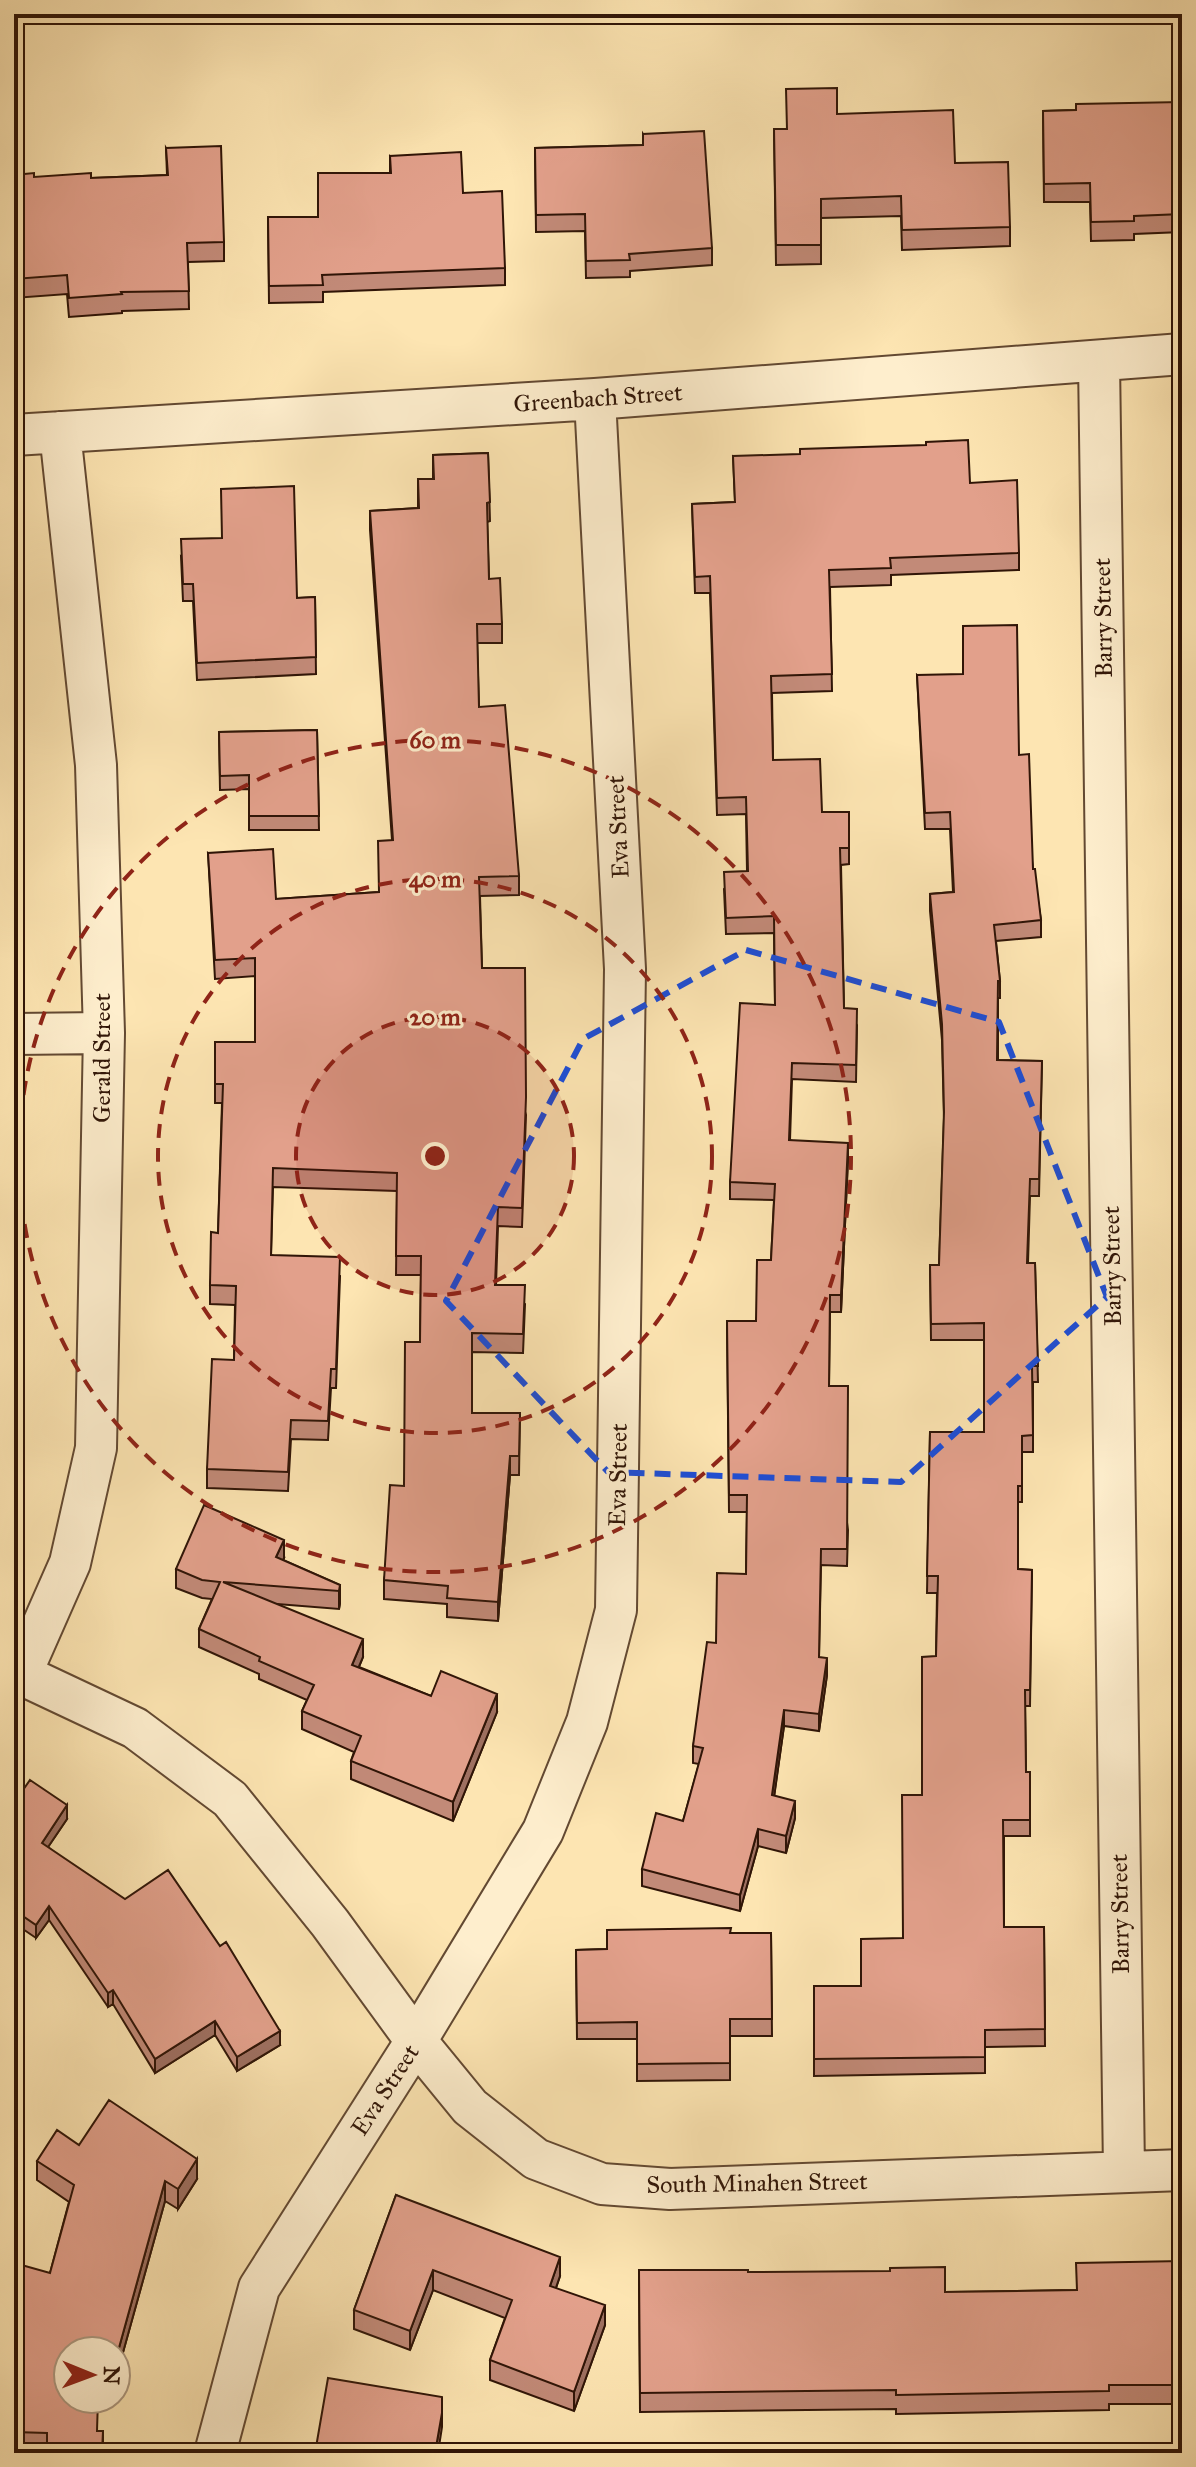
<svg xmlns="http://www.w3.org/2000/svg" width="1196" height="2467" font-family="'IM FELL Great Primer',serif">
<rect width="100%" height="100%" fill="#fde5b2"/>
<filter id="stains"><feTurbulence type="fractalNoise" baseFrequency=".0025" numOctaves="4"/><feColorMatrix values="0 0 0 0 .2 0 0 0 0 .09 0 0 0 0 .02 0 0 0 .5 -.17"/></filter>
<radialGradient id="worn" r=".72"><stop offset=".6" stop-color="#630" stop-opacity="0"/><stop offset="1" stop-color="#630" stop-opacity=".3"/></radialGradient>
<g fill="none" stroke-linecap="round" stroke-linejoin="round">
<g stroke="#634932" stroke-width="44">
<path id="minor" d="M 1099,361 L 1124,2171
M 14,435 L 595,399 L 1182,354
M 14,1034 L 104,1033
M 14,1671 L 135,1728 L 230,1799 L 330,1923 L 416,2041 L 470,2107 L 536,2159 L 602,2184 L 670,2189 L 1182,2170
M 22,1672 L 70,1563 L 96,1448 L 104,1033 L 96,765 L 60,432
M 215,2453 L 259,2288 L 416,2041 L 543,1831 L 587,1722 L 616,1610 L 625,969 L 595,399"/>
</g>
<use href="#minor" stroke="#feeecd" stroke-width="40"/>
</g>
<path fill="#c28a78" stroke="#301507" stroke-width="2" d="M 1182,102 L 1182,232 L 1134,234 L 1134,240 L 1091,241 L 1090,202 L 1044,202 L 1043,111 L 1076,110 Z
M 837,114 L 955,163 L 1010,227 L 1010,246 L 902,250 L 901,216 L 821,218 L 821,264 L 776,265 L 774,129 L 786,129 Z
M 643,134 L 712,248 L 712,265 L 630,271 L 630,277 L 586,278 L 585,231 L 536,232 L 535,148 L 643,145 Z
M 166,148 L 224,242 L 224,261 L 188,262 L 189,309 L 122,311 L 122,313 L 69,317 L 67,294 L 14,298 L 14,175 L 34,177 L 91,178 L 167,175 Z
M 390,156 L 463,193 L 505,268 L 505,285 L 323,292 L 323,302 L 269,303 L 268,217 L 318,217 L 390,173 Z
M 488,453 L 490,521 L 487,522 L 489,579 L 502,624 L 502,643 L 477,643 L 479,707 L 519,876 L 519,895 L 480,896 L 482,968 L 526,1115 L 522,1227 L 498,1226 L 496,1285 L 525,1304 L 523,1353 L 472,1352 L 472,1413 L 520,1413 L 519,1475 L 510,1475 L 498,1621 L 447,1617 L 447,1604 L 384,1599 L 384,1580 L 404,1486 L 420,1342 L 421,1275 L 396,1275 L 397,1191 L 273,1187 L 271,1255 L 340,1276 L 336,1388 L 331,1388 L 328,1440 L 291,1439 L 288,1491 L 207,1488 L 207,1469 L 234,1360 L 235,1305 L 210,1304 L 210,1285 L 218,1233 L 222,1103 L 215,1103 L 215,1042 L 255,1042 L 255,976 L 215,979 L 208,853 L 276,899 L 379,892 L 392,840 L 370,530 L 370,511 L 418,508 L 418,479 L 433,479 L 433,455 Z
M 733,456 L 970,483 L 1019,553 L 1019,570 L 891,575 L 891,585 L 830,587 L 832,691 L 772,693 L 773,760 L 822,812 L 849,812 L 849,864 L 841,865 L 844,1008 L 857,1025 L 856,1082 L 792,1079 L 790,1140 L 848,1159 L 841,1312 L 830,1312 L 829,1386 L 848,1530 L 847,1566 L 821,1565 L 819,1657 L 827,1675 L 819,1731 L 784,1726 L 774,1796 L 795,1818 L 786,1853 L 758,1846 L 740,1911 L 642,1886 L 642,1869 L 683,1821 L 699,1764 L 693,1763 L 693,1746 L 716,1643 L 746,1574 L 747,1512 L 729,1512 L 727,1321 L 756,1321 L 771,1260 L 774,1200 L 730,1199 L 730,1182 L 775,1005 L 774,933 L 726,934 L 724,889 L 747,871 L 746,814 L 717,815 L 710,593 L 695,593 L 692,504 L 735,502 Z
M 181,556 L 297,598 L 315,597 L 316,674 L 197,680 L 193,601 L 183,601 Z
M 917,675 L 1019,755 L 1033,869 L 1041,920 L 1041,937 L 996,941 L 1000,981 L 1000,998 L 998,998 L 998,1060 L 1042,1061 L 1039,1196 L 1030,1196 L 1028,1263 L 1035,1263 L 1038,1382 L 1033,1382 L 1033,1452 L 1022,1452 L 1022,1502 L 1018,1502 L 1018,1569 L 1032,1570 L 1030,1706 L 1025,1706 L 1026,1772 L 1030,1772 L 1030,1836 L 1004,1836 L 1004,1927 L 1044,1927 L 1045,2046 L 985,2047 L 985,2073 L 814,2076 L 814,1986 L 861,1986 L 903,1938 L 922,1795 L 936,1656 L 937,1593 L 927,1593 L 930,1432 L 984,1432 L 984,1340 L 931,1340 L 930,1265 L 939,1265 L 944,1118 L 942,1040 L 930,911 L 930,894 L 953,892 L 950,829 L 925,829 Z
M 317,730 L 319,830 L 249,830 L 249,789 L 220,790 L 219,732 Z
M 284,1558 L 283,1560 L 340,1585 L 340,1603 L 339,1609 L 277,1604 L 363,1657 L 359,1667 L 431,1696 L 497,1712 L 453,1821 L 351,1779 L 351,1761 L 354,1752 L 302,1729 L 302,1711 L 307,1700 L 259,1679 L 259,1674 L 199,1647 L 199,1629 L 212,1599 L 202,1598 L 176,1588 L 176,1569 Z
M 14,1803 L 67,1819 L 48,1847 L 280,2045 L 237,2071 L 215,2035 L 155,2073 L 113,2004 L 108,2007 L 49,1920 L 36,1938 L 14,1923 Z
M 731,1933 L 771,1933 L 772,2036 L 730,2036 L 730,2080 L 637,2081 L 637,2039 L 577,2039 L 576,1950 L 607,1949 Z
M 79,2145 L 197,2179 L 178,2209 L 165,2201 L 117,2374 L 116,2374 L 116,2351 L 68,2351 L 97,2431 L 103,2431 L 103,2453 L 14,2452 L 14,2279 L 50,2273 L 69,2202 L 37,2180 L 37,2161 Z
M 396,2195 L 560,2276 L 556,2288 L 605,2325 L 574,2411 L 490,2380 L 490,2360 L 505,2318 L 433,2290 L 410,2350 L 354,2329 L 354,2310 Z
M 1182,2261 L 1182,2404 L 1109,2404 L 1109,2410 L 896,2414 L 896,2409 L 640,2412 L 639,2270 L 748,2272 L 945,2292 L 1077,2290 Z"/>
<path fill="#9e7061" stroke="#301507" stroke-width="2" d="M 19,1110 L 19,1128 L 14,1202 L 14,1183 Z
M 848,1143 L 848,1159 L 841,1312 L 841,1295 Z
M 510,1456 L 510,1475 L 498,1621 L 498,1602 Z
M 284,1540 L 284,1558 L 276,1575 L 276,1557 Z
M 340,1585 L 340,1603 L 339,1609 L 339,1591 Z
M 363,1639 L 363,1657 L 352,1683 L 352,1665 Z
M 827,1658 L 827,1675 L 819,1731 L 819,1714 Z
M 497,1694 L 497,1712 L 453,1821 L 453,1802 Z
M 784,1710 L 784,1726 L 772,1812 L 772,1795 Z
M 795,1801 L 795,1818 L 786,1853 L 786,1836 Z
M 67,1805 L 67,1819 L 42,1856 L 42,1843 Z
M 758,1829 L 758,1846 L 740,1911 L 740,1895 Z
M 49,1906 L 49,1920 L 36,1938 L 36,1925 Z
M 113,1990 L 113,2004 L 108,2007 L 108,1993 Z
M 215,2021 L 215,2035 L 155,2073 L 155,2059 Z
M 280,2031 L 280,2045 L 237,2071 L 237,2057 Z
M 197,2159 L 197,2179 L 178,2209 L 178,2189 Z
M 165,2181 L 165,2201 L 117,2374 L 117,2355 Z
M 560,2257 L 560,2276 L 550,2305 L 550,2286 Z
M 433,2270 L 433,2290 L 410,2350 L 410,2331 Z
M 605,2305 L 605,2325 L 574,2411 L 574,2392 Z
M 442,2413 L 442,2427 L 438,2453 L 435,2453 Z"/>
<path fill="#e2a08b" stroke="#301507" stroke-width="2" d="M 837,88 L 837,114 L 953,110 L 955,163 L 1008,162 L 1010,227 L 902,230 L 901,196 L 821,199 L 821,245 L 776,245 L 774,129 L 787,129 L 786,89 Z
M 1182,102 L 1182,214 L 1134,216 L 1134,221 L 1091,222 L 1090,183 L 1044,184 L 1043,111 L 1076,110 L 1076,104 Z
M 704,131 L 712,248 L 629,254 L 630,260 L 586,261 L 585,214 L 536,215 L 535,148 L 643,145 L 643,134 Z
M 221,146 L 224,242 L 187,243 L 189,291 L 121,292 L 122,294 L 69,298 L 67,275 L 14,279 L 14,175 L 34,173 L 34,177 L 91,173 L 91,178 L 168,175 L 166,148 Z
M 461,152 L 463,193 L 502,191 L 505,268 L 322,275 L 323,285 L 269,286 L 268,217 L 318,217 L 318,173 L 391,173 L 390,156 Z
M 968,440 L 970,483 L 1017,480 L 1019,553 L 890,558 L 891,568 L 829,570 L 832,674 L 771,676 L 773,760 L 820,759 L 822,812 L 849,812 L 849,848 L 840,848 L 844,1008 L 857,1009 L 856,1065 L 792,1063 L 789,1140 L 848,1143 L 841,1295 L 830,1295 L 829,1386 L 848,1386 L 847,1549 L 821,1549 L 819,1657 L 827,1658 L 819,1714 L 784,1710 L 772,1795 L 795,1801 L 786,1836 L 758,1829 L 740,1895 L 642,1869 L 656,1813 L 683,1821 L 703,1748 L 693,1746 L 707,1642 L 716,1643 L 717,1573 L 746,1574 L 747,1495 L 729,1495 L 727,1321 L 756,1321 L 757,1260 L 771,1260 L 775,1184 L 730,1182 L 740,1003 L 775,1005 L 774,916 L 726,918 L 724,872 L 748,871 L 746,797 L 717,798 L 710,576 L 695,577 L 692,504 L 735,502 L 733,456 L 800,454 L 800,449 L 926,445 L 926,442 Z
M 488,453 L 490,502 L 487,503 L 489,579 L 500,578 L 502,624 L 477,624 L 479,707 L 505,705 L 519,876 L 479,877 L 482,968 L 525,968 L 526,1097 L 522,1208 L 498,1207 L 495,1285 L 525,1285 L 523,1334 L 472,1333 L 472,1413 L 520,1413 L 519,1456 L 510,1456 L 498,1602 L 447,1598 L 448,1586 L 384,1580 L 390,1485 L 404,1486 L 405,1342 L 420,1342 L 421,1256 L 396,1256 L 397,1173 L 273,1168 L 271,1255 L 340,1257 L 336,1369 L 331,1369 L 328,1421 L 291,1420 L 288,1472 L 207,1469 L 212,1359 L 234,1360 L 236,1286 L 210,1285 L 211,1232 L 218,1233 L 223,1084 L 215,1084 L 215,1042 L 255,1042 L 255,958 L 215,960 L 208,853 L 273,849 L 276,899 L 379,892 L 378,841 L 393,840 L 370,511 L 419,508 L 418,479 L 434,479 L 433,455 Z
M 294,486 L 297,598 L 315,597 L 316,657 L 197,663 L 193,584 L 183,584 L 181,539 L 222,538 L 221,489 Z
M 1017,625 L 1019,755 L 1029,754 L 1033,869 L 1035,869 L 1041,920 L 994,925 L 1000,981 L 998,981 L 997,1060 L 1042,1061 L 1039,1179 L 1030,1179 L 1027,1263 L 1035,1263 L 1038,1366 L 1032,1366 L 1033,1435 L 1022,1436 L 1022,1486 L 1018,1486 L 1018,1569 L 1032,1570 L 1030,1690 L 1025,1690 L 1026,1772 L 1030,1772 L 1030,1820 L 1003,1820 L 1004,1927 L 1044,1927 L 1045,2029 L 985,2030 L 985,2057 L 814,2059 L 814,1986 L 861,1986 L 861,1939 L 903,1938 L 902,1795 L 922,1795 L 922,1657 L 936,1656 L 938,1576 L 927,1576 L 930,1432 L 984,1432 L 984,1323 L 931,1324 L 930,1265 L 939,1265 L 944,1112 L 942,1024 L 930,894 L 954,892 L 950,812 L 925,813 L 917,675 L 963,674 L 963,626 Z
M 317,730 L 319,816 L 249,816 L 249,775 L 220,776 L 219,732 Z
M 14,1109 L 19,1110 L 14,1183 Z
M 14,1237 L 17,1237 L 15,1289 L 14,1288 Z
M 204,1505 L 284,1540 L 276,1557 L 340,1585 L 339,1591 L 223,1582 L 363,1639 L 352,1665 L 431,1696 L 441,1671 L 497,1694 L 453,1802 L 351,1761 L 361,1736 L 302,1711 L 314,1685 L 259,1661 L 260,1657 L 199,1629 L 220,1582 L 202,1580 L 176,1569 Z
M 30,1780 L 67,1805 L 42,1843 L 125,1899 L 168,1870 L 220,1946 L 226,1942 L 280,2031 L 237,2057 L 215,2021 L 155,2059 L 113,1990 L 108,1993 L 49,1906 L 36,1925 L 14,1910 L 14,1803 Z
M 731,1928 L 730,1933 L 771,1933 L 772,2019 L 730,2019 L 730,2063 L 637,2064 L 637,2022 L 577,2023 L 576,1950 L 607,1949 L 607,1930 Z
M 109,2100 L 197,2159 L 178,2189 L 165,2181 L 117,2355 L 116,2354 L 116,2351 L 99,2350 L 99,2351 L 68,2351 L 68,2399 L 98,2399 L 97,2431 L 103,2431 L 102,2453 L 47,2453 L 47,2433 L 14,2432 L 14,2279 L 18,2264 L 50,2273 L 74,2185 L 37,2161 L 57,2130 L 79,2145 Z
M 396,2195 L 560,2257 L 550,2286 L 605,2305 L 574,2392 L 490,2360 L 512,2300 L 433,2270 L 410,2331 L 354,2310 Z
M 1182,2261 L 1182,2385 L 1109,2385 L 1109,2391 L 896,2395 L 896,2390 L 640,2393 L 639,2270 L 748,2270 L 748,2272 L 890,2271 L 890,2268 L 945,2267 L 945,2292 L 1077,2290 L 1076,2263 Z
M 328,2378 L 442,2397 L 442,2413 L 435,2453 L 315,2453 Z"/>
<path fill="none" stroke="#1d4ed8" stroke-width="6" stroke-dasharray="16 10" stroke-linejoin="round" d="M 746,950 L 999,1022 L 1107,1297 L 901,1482 L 608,1472 L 446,1301 L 583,1039 Z"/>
<circle cx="435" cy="1156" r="139" fill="#8f2418" fill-opacity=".12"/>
<g fill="none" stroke="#8f2418" stroke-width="4" stroke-dasharray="14 10">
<circle cx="435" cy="1156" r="139"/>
<circle cx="435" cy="1156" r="277"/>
<circle cx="435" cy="1156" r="416"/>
</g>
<g text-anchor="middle" stroke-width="6" stroke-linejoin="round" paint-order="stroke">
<g font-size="24" fill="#301507" stroke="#feeecd">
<text transform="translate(598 398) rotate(-4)" y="8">Greenbach Street</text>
<text transform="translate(1103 618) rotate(-91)" y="8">Barry Street</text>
<text transform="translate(618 827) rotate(-93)" y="8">Eva Street</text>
<text transform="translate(102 1058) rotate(-90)" y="8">Gerald Street</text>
<text transform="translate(1112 1266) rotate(-91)" y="8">Barry Street</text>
<text transform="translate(618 1475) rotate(-89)" y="8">Eva Street</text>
<text transform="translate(1120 1914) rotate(-91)" y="8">Barry Street</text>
<text transform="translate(385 2090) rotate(-57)" y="8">Eva Street</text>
<text transform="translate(757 2183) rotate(-1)" y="8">South Minahen Street</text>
</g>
</g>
<circle cx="435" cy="1156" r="12" fill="#8f2418" stroke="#feeecd" stroke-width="4"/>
<g font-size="24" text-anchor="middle" font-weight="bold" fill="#8f2418" stroke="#feeecd" stroke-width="6" stroke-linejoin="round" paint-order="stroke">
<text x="435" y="748">60 m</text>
<text x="435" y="887">40 m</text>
<text x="435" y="1025">20 m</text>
</g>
<rect width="1196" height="2467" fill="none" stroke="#fde5b2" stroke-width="48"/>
<rect x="16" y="16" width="1164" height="2435" fill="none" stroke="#301507" stroke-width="4"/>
<rect x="24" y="24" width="1148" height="2419" fill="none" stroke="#301507" stroke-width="2"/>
<g transform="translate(92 2375) rotate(91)"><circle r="38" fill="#feeecd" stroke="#ac977e" stroke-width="2"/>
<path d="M0-6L14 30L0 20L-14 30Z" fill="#8f2418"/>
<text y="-12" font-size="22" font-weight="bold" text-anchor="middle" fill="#301507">N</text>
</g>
<rect width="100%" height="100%" filter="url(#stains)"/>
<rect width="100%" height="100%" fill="url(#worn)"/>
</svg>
